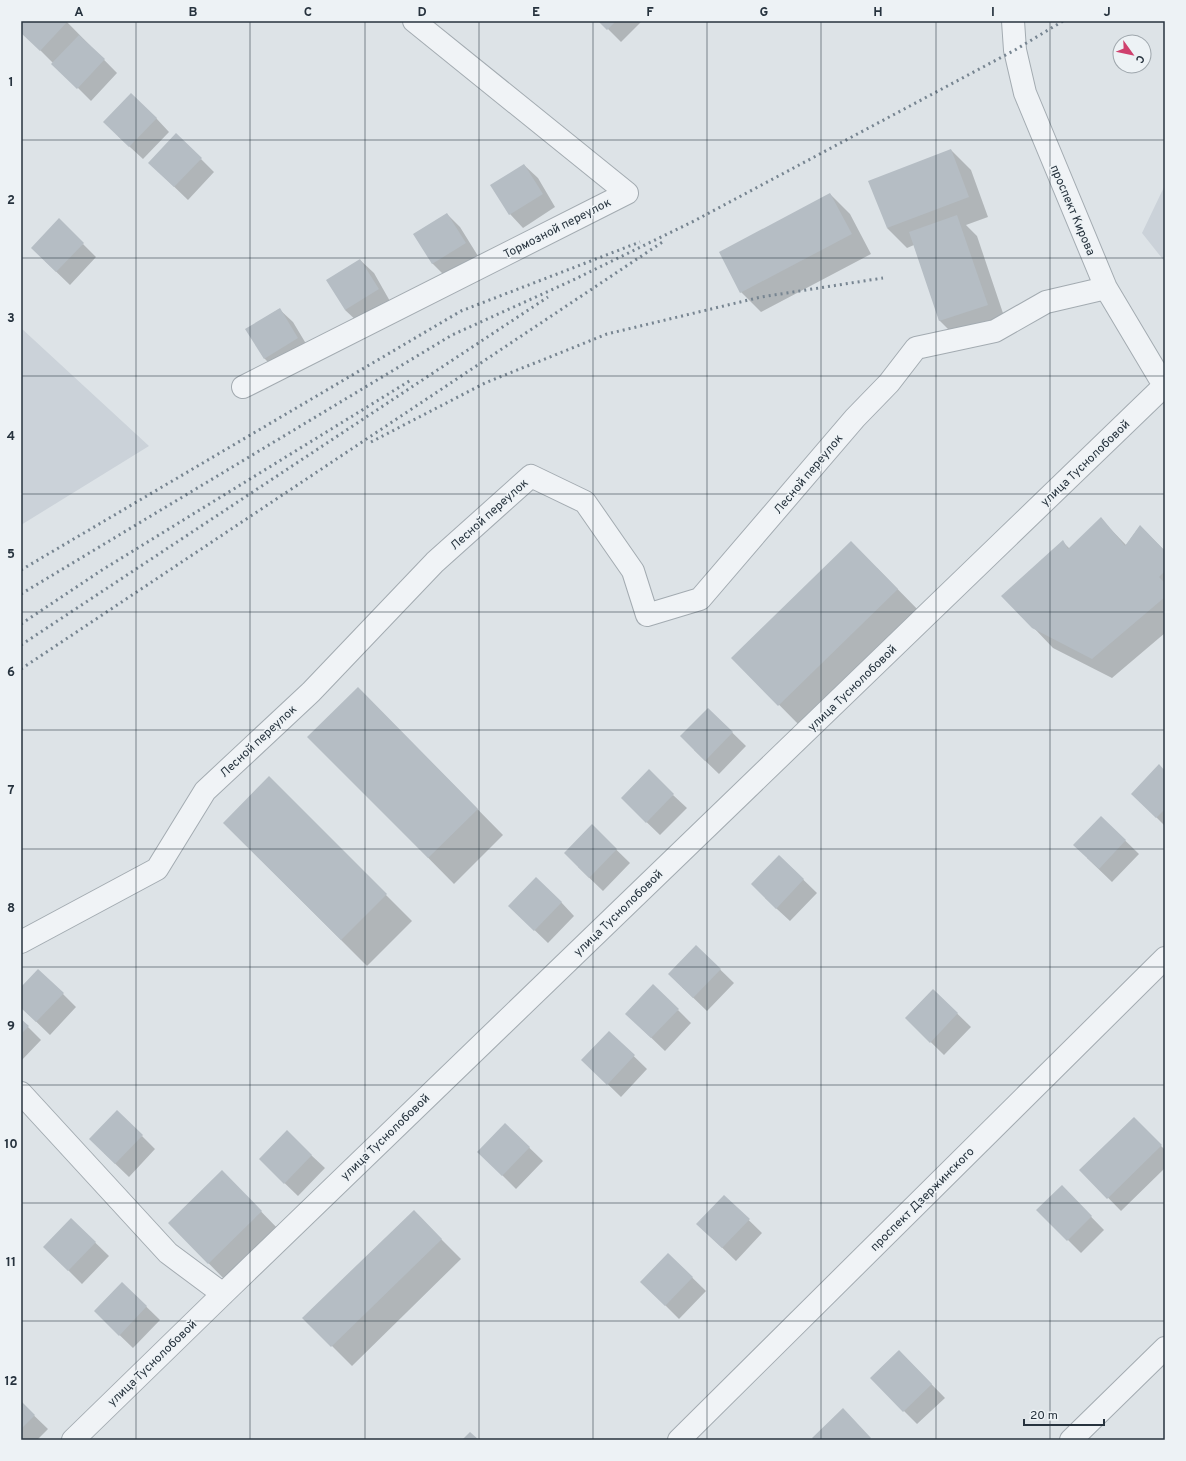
<svg xmlns="http://www.w3.org/2000/svg" width="1186" height="1461" font-family="Overpass,sans-serif">
<rect width="100%" height="100%" fill="#dde3e7"/>
<path fill="#cbd2d9" d="M 1165,185 L 1165,262 L 1142,233 Z
M 21,328 L 149,446 L 21,525 Z"/>
<path fill="#0003" d="M 21,21 L 66,21 L 117,73 L 91,101 L 21,31 Z
M 600,21 L 642,21 L 621,42 Z
M 156,118 L 169,132 L 143,159 L 118,136 Z
M 951,150 L 971,170 L 988,217 L 966,225 L 977,236 L 1007,325 L 960,341 L 940,321 L 914,245 L 907,248 L 887,228 Z
M 201,159 L 214,172 L 188,200 L 163,176 Z
M 524,165 L 538,178 L 555,207 L 523,228 L 510,214 Z
M 830,194 L 850,214 L 871,254 L 761,312 L 741,292 Z
M 447,214 L 460,227 L 478,256 L 446,277 L 432,263 Z
M 83,244 L 96,257 L 70,285 L 45,261 Z
M 360,260 L 374,273 L 391,303 L 359,323 L 345,310 Z
M 279,309 L 293,322 L 311,352 L 278,372 L 265,359 L 247,329 Z
M 1101,519 L 1126,545 L 1140,526 L 1165,551 L 1165,633 L 1112,678 L 1053,648 L 1033,627 L 1063,542 L 1070,549 Z
M 877,568 L 923,615 L 805,731 L 733,658 Z
M 358,688 L 503,835 L 454,884 L 309,737 Z
M 708,709 L 746,746 L 719,774 L 694,750 Z
M 1165,772 L 1165,826 L 1146,807 Z
M 269,778 L 412,921 L 367,966 L 224,823 Z
M 673,795 L 687,808 L 660,835 L 636,812 Z
M 1101,817 L 1139,854 L 1112,882 L 1087,858 Z
M 592,826 L 630,863 L 603,891 L 578,867 Z
M 779,856 L 817,893 L 790,921 L 765,898 Z
M 561,902 L 574,916 L 548,943 L 523,919 Z
M 696,946 L 734,983 L 707,1011 L 682,987 Z
M 21,988 L 63,994 L 76,1007 L 50,1035 L 21,1007 Z
M 933,990 L 971,1027 L 944,1055 L 906,1018 Z
M 678,1010 L 691,1023 L 665,1051 L 640,1027 Z
M 21,1020 L 41,1040 L 21,1061 Z
M 609,1032 L 647,1069 L 621,1097 L 583,1060 Z
M 1134,1118 L 1165,1150 L 1165,1168 L 1121,1211 L 1081,1170 Z
M 505,1124 L 543,1161 L 516,1189 L 492,1165 Z
M 142,1136 L 155,1149 L 129,1177 L 104,1153 Z
M 311,1155 L 325,1168 L 298,1196 L 273,1172 Z
M 1062,1187 L 1104,1230 L 1081,1253 L 1038,1210 Z
M 241,1191 L 281,1232 L 228,1283 L 169,1223 Z
M 724,1196 L 762,1233 L 736,1261 L 711,1237 Z
M 71,1219 L 109,1256 L 82,1284 L 58,1260 Z
M 433,1231 L 461,1259 L 352,1366 L 304,1318 Z
M 668,1254 L 706,1291 L 679,1319 L 655,1295 Z
M 122,1283 L 160,1320 L 133,1348 L 108,1324 Z
M 899,1351 L 945,1398 L 917,1424 L 871,1378 Z
M 21,1403 L 48,1429 L 37,1440 L 21,1440 Z"/>
<path fill="#b5bdc4" d="M 21,21 L 68,21 L 40,51 L 21,33 Z
M 598,21 L 616,21 L 607,30 Z
M 79,35 L 105,59 L 77,89 L 51,64 Z
M 131,93 L 157,118 L 129,147 L 103,122 Z
M 176,133 L 202,158 L 174,187 L 148,163 Z
M 951,149 L 969,197 L 887,228 L 868,181 Z
M 524,164 L 543,194 L 509,215 L 490,185 Z
M 830,193 L 852,234 L 740,293 L 719,252 Z
M 447,213 L 466,243 L 432,264 L 413,234 Z
M 957,215 L 988,305 L 939,321 L 909,232 Z
M 59,218 L 84,243 L 56,272 L 31,248 Z
M 360,259 L 379,289 L 345,310 L 326,280 Z
M 280,308 L 298,338 L 264,359 L 245,329 Z
M 1101,517 L 1125,546 L 1140,525 L 1165,551 L 1165,571 L 1159,577 L 1165,583 L 1165,597 L 1092,659 L 1032,628 L 1001,596 L 1063,540 L 1068,549 Z
M 851,541 L 898,589 L 778,706 L 731,658 Z
M 358,687 L 478,809 L 428,858 L 307,737 Z
M 708,708 L 733,732 L 705,761 L 680,736 Z
M 1159,764 L 1165,771 L 1165,809 L 1156,818 L 1131,794 Z
M 649,769 L 674,794 L 646,823 L 621,798 Z
M 269,776 L 387,894 L 341,940 L 223,823 Z
M 1101,816 L 1126,840 L 1099,869 L 1073,845 Z
M 592,824 L 617,849 L 589,878 L 564,853 Z
M 779,855 L 804,879 L 776,909 L 751,884 Z
M 536,877 L 562,902 L 534,931 L 508,906 Z
M 696,945 L 721,969 L 693,998 L 668,974 Z
M 38,969 L 64,993 L 36,1022 L 21,1008 L 21,987 Z
M 653,984 L 679,1009 L 651,1038 L 625,1014 Z
M 933,989 L 958,1013 L 930,1043 L 905,1018 Z
M 21,1019 L 29,1026 L 21,1034 Z
M 609,1031 L 635,1055 L 607,1085 L 581,1060 Z
M 117,1110 L 143,1135 L 115,1164 L 89,1139 Z
M 1134,1117 L 1162,1145 L 1107,1199 L 1079,1170 Z
M 505,1123 L 530,1147 L 502,1176 L 477,1152 Z
M 287,1130 L 312,1155 L 284,1184 L 259,1159 Z
M 222,1170 L 262,1211 L 208,1264 L 168,1223 Z
M 1062,1185 L 1092,1216 L 1067,1241 L 1036,1210 Z
M 724,1195 L 750,1219 L 722,1248 L 696,1224 Z
M 414,1210 L 442,1239 L 331,1347 L 302,1318 Z
M 71,1218 L 96,1242 L 68,1271 L 43,1247 Z
M 668,1253 L 693,1277 L 665,1306 L 640,1282 Z
M 122,1282 L 147,1306 L 119,1336 L 94,1311 Z
M 899,1350 L 932,1384 L 903,1412 L 870,1378 Z
M 21,1401 L 35,1415 L 21,1429 Z
M 843,1408 L 871,1438 L 869,1440 L 814,1440 L 812,1438 Z
M 470,1432 L 479,1440 L 462,1440 Z"/>
<g fill="none" stroke-linecap="round" stroke-linejoin="round">
<g stroke="#a3abb1" stroke-width="24">
<path id="minor" d="M 1013,21 L 1015,50 L 1025,93 L 1106,288 L 1165,387
M 243,387 L 627,193 L 414,21
M 21,942 L 157,869 L 205,791 L 311,692 L 435,562 L 531,476 L 585,502 L 633,571 L 647,615 L 700,599 L 855,418 L 889,383 L 916,348 L 995,331 L 1046,302 L 1106,288
M 21,1093 L 168,1253 L 223,1294
M 73,1440 L 223,1294 L 1164,386
M 679,1440 L 1165,958
M 1071,1440 L 1165,1348"/>
</g>
<use href="#minor" stroke="#f0f3f6" stroke-width="22"/>
<path stroke="#778591" stroke-width="3" stroke-dasharray="2 4" stroke-linecap="butt" d="M 371,442 L 485,383 L 607,334 L 761,297 L 883,278
M 21,570 L 461,311 L 640,242
M 21,594 L 452,335 L 571,281 L 694,221 L 1015,50 L 1063,21
M 21,624 L 102,570 L 411,380
M 21,645 L 548,297
M 21,669 L 664,241"/>
</g>
<path fill="none" stroke="#27333e" stroke-width="1" stroke-opacity="0.55" d="M 136,21 L 136,1440M 250,21 L 250,1440M 365,21 L 365,1440M 479,21 L 479,1440M 593,21 L 593,1440M 707,21 L 707,1440M 821,21 L 821,1440M 936,21 L 936,1440M 1050,21 L 1050,1440M 21,140 L 1165,140M 21,258 L 1165,258M 21,376 L 1165,376M 21,494 L 1165,494M 21,612 L 1165,612M 21,730 L 1165,730M 21,849 L 1165,849M 21,967 L 1165,967M 21,1085 L 1165,1085M 21,1203 L 1165,1203M 21,1321 L 1165,1321"/>
<g text-anchor="middle" stroke-width="3" stroke-linejoin="round" paint-order="stroke">
<g font-size="12" fill="#27333e" stroke="#edf2f5">
<text transform="translate(1073 210) rotate(67)" y="4">проспект Кирова</text>
<text transform="translate(557 228) rotate(-27)" y="4">Тормозной переулок</text>
<text transform="translate(1085 463) rotate(-44)" y="4">улица Туснолобовой</text>
<text transform="translate(808 474) rotate(-50)" y="4">Лесной переулок</text>
<text transform="translate(489 514) rotate(-42)" y="4">Лесной переулок</text>
<text transform="translate(852 688) rotate(-44)" y="4">улица Туснолобовой</text>
<text transform="translate(258 741) rotate(-43)" y="4">Лесной переулок</text>
<text transform="translate(618 913) rotate(-44)" y="4">улица Туснолобовой</text>
<text transform="translate(385 1137) rotate(-44)" y="4">улица Туснолобовой</text>
<text transform="translate(922 1199) rotate(-45)" y="4">проспект Дзержинского</text>
<text transform="translate(152 1363) rotate(-44)" y="4">улица Туснолобовой</text>
</g>
</g>
<rect width="1186" height="1461" fill="none" stroke="#edf2f5" stroke-width="44"/>
<g transform="translate(1132 54) rotate(123)"><circle r="19" fill="#edf2f5" stroke="#9ea6ac"/>
<path d="M0-3L7 15L0 10L-7 15Z" fill="#cf406d"/>
<text y="-6" font-size="11" font-weight="bold" text-anchor="middle" fill="#27333e">С</text>
</g>
<path d="M1024 1419v6h80v-6" fill="none" stroke="#27333e" stroke-width="2"/>
<text x="1030" y="1419" font-size="12" fill="#27333e" stroke="#edf2f5" stroke-width="3" paint-order="stroke">20 m</text>
<rect x="22" y="22" width="1142" height="1417" fill="none" stroke="#27333e" stroke-width="1.5"/>
<g font-size="13" text-anchor="middle" font-weight="bold" fill="#27333e">
<text x="79" y="16">A</text>
<text x="193" y="16">B</text>
<text x="308" y="16">C</text>
<text x="422" y="16">D</text>
<text x="536" y="16">E</text>
<text x="650" y="16">F</text>
<text x="764" y="16">G</text>
<text x="878" y="16">H</text>
<text x="993" y="16">I</text>
<text x="1107" y="16">J</text>
<text x="11" y="86">1</text>
<text x="11" y="204">2</text>
<text x="11" y="322">3</text>
<text x="11" y="440">4</text>
<text x="11" y="558">5</text>
<text x="11" y="676">6</text>
<text x="11" y="794">7</text>
<text x="11" y="912">8</text>
<text x="11" y="1030">9</text>
<text x="11" y="1148">10</text>
<text x="11" y="1266">11</text>
<text x="11" y="1385">12</text>
</g>
</svg>
